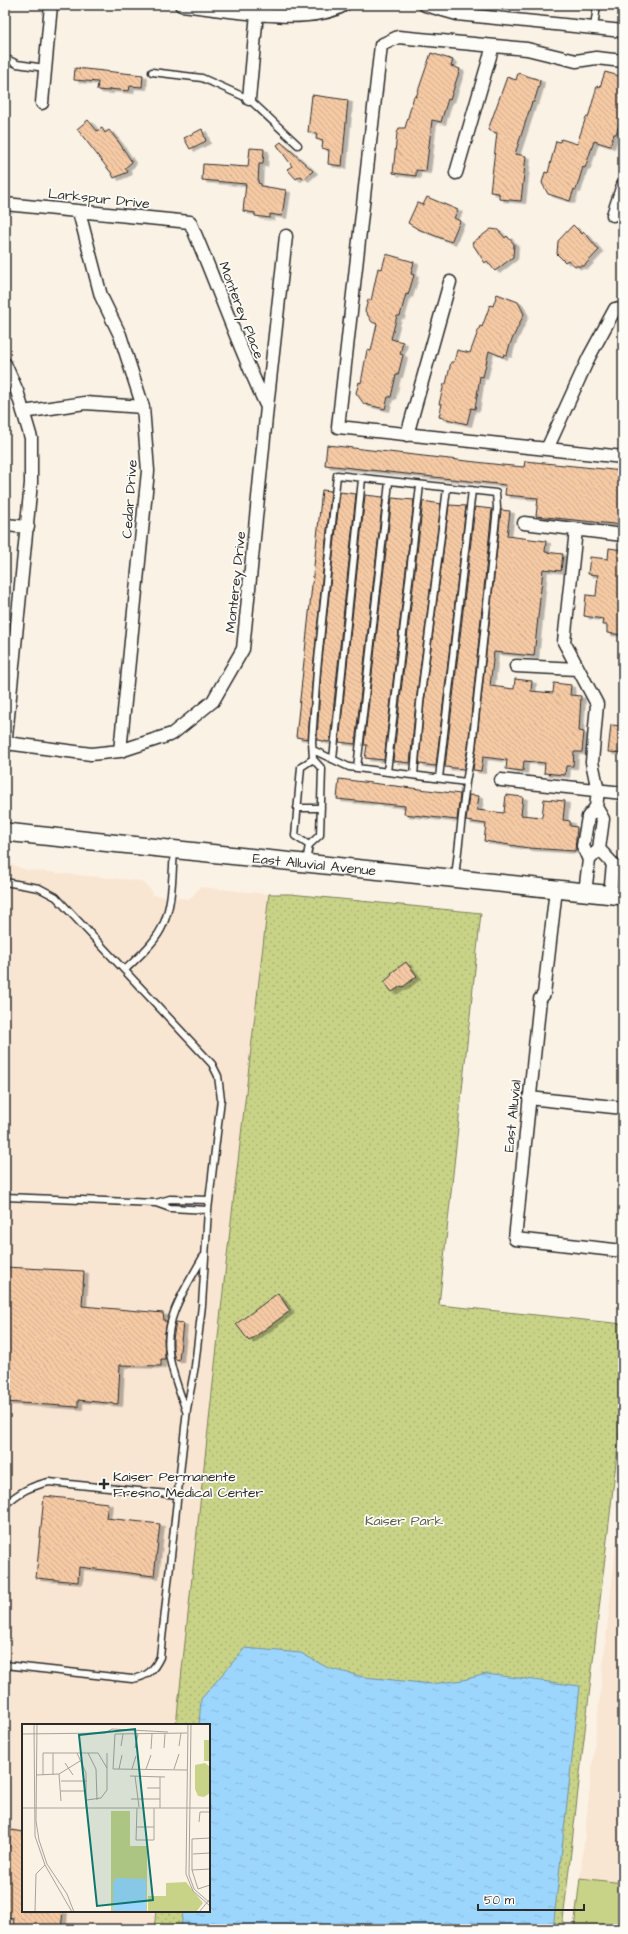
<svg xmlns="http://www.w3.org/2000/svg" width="628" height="1934" font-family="'Architects Daughter',sans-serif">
<defs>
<pattern id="park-dots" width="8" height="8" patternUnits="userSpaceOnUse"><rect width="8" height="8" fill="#c8d387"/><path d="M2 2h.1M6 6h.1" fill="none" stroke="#acb575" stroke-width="1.8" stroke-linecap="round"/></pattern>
<pattern id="water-ripples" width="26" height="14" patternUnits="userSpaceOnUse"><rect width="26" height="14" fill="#9dd6fd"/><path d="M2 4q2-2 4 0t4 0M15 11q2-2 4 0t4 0" fill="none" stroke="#87b8d9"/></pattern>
<pattern id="building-back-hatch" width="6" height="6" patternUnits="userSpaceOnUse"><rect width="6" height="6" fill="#f5c9a4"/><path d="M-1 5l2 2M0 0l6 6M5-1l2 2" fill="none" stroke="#d2ad8d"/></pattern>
<filter id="shadow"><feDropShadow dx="4.5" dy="2.5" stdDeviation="0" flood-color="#0004"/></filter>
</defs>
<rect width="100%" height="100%" fill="#fbf2e6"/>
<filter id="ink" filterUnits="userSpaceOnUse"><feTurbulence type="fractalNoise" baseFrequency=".025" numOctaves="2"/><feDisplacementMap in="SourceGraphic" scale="8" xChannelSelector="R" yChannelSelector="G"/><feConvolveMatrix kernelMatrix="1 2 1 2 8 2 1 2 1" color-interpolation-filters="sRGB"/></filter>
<g filter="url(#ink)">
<path fill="#f9e6d2" d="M 5,862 L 27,870 L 142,881 L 152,891 L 152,895 L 190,899 L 200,887 L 269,894 L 224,1282 L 177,1725 L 23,1725 L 23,1911 L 155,1911 L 153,1929 L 5,1929 Z
M 623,1480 L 623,1883 L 580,1878 Z"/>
<path fill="#c8d387" stroke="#7a7f59" d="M 580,1878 L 623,1883 L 623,1929 L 574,1929 Z"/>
<path fill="url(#park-dots)" stroke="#7a7f59" d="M 269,894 L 290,894 L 481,913 L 439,1305 L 623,1324 L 623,1402 L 562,1929 L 154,1929 L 156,1911 L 209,1911 L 209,1725 L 176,1725 L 224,1282 Z"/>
<path fill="url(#water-ripples)" stroke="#6f92a9" d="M 245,1648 L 301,1653 L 328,1668 L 364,1677 L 432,1684 L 463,1680 L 486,1674 L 580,1686 L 553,1929 L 181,1929 L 183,1911 L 209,1911 L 209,1725 L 199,1725 L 201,1699 Z"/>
<path fill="url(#building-back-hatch)" stroke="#2b2b2b" filter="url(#shadow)" d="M 431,53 L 453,60 L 451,66 L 460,69 L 450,100 L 448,99 L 441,122 L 432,120 L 426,171 L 416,170 L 416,176 L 393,173 L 397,133 L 399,128 L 405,128 L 414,96 L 416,97 Z
M 75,68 L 143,75 L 142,87 L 130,86 L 129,91 L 109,89 L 109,91 L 97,90 L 98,82 L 74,80 Z
M 605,72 L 623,77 L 623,113 L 616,134 L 614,134 L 610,146 L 594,141 L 585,168 L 583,167 L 576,190 L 574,189 L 570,201 L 548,194 L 542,183 L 545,172 L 548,173 L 556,141 L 560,142 L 561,139 L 577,144 L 586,117 L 588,118 L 597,86 L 600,87 Z
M 518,73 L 540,80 L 539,86 L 534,102 L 532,102 L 515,154 L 526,156 L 521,201 L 499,199 L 499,193 L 490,192 L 497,133 L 488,130 L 507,77 L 516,80 Z
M 312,95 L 348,100 L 342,166 L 328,164 L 329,150 L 322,148 L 323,141 L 316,139 L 317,133 L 308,132 Z
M 88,120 L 97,131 L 102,128 L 105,133 L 109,130 L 118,141 L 132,162 L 125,168 L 128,172 L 114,178 L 112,174 L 77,129 Z
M 202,129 L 206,141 L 190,149 L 184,138 Z
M 281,142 L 313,171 L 304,179 L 301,176 L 296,179 L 287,169 L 292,166 L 277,145 Z
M 250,148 L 264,149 L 263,164 L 259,164 L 258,183 L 261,184 L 261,186 L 286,190 L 282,216 L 270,214 L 270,218 L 255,216 L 255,213 L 243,211 L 246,184 L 202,180 L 203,164 L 248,167 Z
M 427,197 L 458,210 L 454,218 L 460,221 L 451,242 L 418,229 L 408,223 L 417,203 L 423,205 Z
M 573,225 L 582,234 L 584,232 L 599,250 L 584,266 L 575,266 L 568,260 L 565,262 L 557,254 L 558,241 Z
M 491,229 L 498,230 L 505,238 L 507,236 L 514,244 L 513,257 L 495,271 L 487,261 L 485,263 L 472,243 Z
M 386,254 L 414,262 L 411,274 L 414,275 L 408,295 L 406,294 L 400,316 L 397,316 L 391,339 L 403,342 L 400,354 L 403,355 L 398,375 L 396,375 L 391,397 L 388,397 L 385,409 L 364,404 L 356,393 L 359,382 L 361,383 L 367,350 L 371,351 L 377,324 L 372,322 L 365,311 L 368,300 L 371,301 L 378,268 L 382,269 Z
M 497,294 L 518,302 L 524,314 L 510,344 L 507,355 L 504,354 L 503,357 L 489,351 L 483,377 L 480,376 L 475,409 L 471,408 L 467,424 L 439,417 L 442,404 L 439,404 L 444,384 L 446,384 L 451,362 L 454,362 L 457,350 L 470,353 L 480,326 L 482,327 L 490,305 L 493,306 Z
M 327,445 L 502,465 L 524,467 L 525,461 L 623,471 L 623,525 L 536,516 L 538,498 L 505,495 L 506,485 L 325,465 Z
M 322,490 L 331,491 L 313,670 L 308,739 L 296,737 Z
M 340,492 L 356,494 L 330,741 L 328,742 L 317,740 L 321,670 Z
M 365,495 L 383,497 L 355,744 L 339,742 Z
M 392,498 L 414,500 L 384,760 L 365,758 L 367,745 L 364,745 Z
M 423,501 L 441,504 L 416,702 L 410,763 L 393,761 Z
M 449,505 L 466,506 L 436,766 L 419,764 L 424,703 Z
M 475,507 L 492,509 L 468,747 L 464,769 L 445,767 Z
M 501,510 L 510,511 L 507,536 L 546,541 L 545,552 L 563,554 L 561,571 L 543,569 L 534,656 L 494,652 L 490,686 L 514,689 L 515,679 L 532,681 L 531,691 L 553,693 L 554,683 L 571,685 L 570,695 L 581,696 L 579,731 L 584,732 L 582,752 L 574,752 L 573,766 L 566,766 L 565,775 L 544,773 L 545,763 L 524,761 L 523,771 L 506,769 L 507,760 L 483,757 L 481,771 L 473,770 L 476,748 Z
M 609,548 L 623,550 L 623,635 L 607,633 L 607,625 L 602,625 L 603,619 L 584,616 L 586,595 L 596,596 L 598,575 L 588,574 L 590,557 L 608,559 Z
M 611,725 L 623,726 L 623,753 L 608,752 Z
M 339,779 L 460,794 L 457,820 L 404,814 L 405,806 L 337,799 Z
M 469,795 L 479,796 L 477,810 L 504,813 L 506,795 L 523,797 L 521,815 L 542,817 L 544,799 L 565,801 L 563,820 L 570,821 L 570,826 L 577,827 L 575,851 L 529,848 L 484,841 L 486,824 L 466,821 Z
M 406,962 L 417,976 L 403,987 L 401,986 L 392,992 L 384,982 L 392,975 L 391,973 Z
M 5,1267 L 84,1271 L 82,1306 L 163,1313 L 164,1321 L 167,1321 L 164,1339 L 165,1359 L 161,1359 L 161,1366 L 120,1365 L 118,1404 L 78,1400 L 78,1407 L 5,1402 Z
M 278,1293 L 290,1311 L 249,1341 L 236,1324 Z
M 176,1322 L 183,1323 L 179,1360 L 175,1359 L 173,1352 L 173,1339 Z
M 44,1496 L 108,1503 L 106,1518 L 160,1524 L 154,1576 L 79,1567 L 78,1582 L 36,1578 Z
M 11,1830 L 23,1832 L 23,1911 L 63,1911 L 61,1929 L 19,1929 L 20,1927 L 13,1926 L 14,1919 L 7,1918 L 8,1913 L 5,1913 L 5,1880 Z"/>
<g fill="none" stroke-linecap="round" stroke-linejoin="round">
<g stroke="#2b2b2b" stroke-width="9">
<path id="lane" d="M 594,28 L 597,5
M 5,58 L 17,64 L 45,68
M 152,72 L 202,78 L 249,99 L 298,145
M 313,750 L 349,767 L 466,782 L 472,748 L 497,508 L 496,493 L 337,475 L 317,670 L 312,741 L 313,759
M 333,759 L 362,479
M 357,768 L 389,482
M 387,772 L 420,485
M 414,775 L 420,703 L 447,488
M 439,778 L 472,490
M 297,808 L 321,808
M 306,862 L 309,845 L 320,835 L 322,769 L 313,759 L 301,767 L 295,836 L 309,845
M 455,877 L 466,782
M 5,882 L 39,888 L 56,897 L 212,1064 L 218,1076 L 221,1099 L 208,1210 L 202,1305 L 195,1366 L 187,1409 L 160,1657 C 154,1670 147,1677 132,1679 L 5,1665
M 125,970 C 138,957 156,942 163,925 C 173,903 172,875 174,851
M 5,1197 L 156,1203 L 170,1208 L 208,1210
M 156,1203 L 170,1199 L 209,1200
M 186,1411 C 180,1392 171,1372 169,1352 C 164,1317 187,1286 203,1257
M 5,1505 C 19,1492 31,1486 49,1482 L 178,1495"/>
</g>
<g stroke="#2b2b2b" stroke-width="15">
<path id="street" d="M 181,5 C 223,9 308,27 344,5
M 425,5 L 457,14 L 623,31
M 623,61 L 596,58 L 576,61 L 527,49 L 398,37 L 381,45 L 338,427 L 623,457
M 249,99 L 257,13
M 42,103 L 51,5
M 456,173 L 493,46
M 5,204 L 190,222 C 217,284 238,347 267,407
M 79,212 L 101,296 L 120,335 L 143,407 L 148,471 L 120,751
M 613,215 L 623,185
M 5,364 L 17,391 L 31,438 L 31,483 L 5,747
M 23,412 L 85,403 L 143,407
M 407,435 L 450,282
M 547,449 L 589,357 L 615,309
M 524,523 L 623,535
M 5,525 L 28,527
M 576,530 L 564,642 L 597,704 L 592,762 L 598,791 L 596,807 L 603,819 L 599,849 L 589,860
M 516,666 L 577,669
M 6,743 L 91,754 L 120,751 L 172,734 L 213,701 L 243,649 L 267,407 L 286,236
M 501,780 L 623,793
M 599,849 L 613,864 L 610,895
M 556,889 L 544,994 L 540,999 L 515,1239 L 623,1251
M 585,892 L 589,860 L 583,846 L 588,817 L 596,807
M 529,1098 L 623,1108"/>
</g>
<g stroke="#2b2b2b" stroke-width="20">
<g id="secondary">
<path id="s1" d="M 5,832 L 623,896"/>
</g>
</g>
<use href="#lane" stroke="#fdfcf7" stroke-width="6"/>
<use href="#street" stroke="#fdfcf7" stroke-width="12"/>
<use href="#secondary" stroke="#fdfcf7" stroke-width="17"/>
</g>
</g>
<path fill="#2b2b2b" stroke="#fdfcf7" stroke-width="1.5" d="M102 1478h4v4h4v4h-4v4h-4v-4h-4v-4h4z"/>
<g text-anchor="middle" stroke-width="3.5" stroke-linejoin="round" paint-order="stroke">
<g font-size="14" fill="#2b2b2b" stroke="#fdfcf7">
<text transform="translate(99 198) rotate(6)" y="5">Larkspur Drive</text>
<text transform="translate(242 310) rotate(69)" y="5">Monterey Place</text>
<text transform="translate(129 499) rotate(-86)" y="5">Cedar Drive</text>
<text transform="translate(235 582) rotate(-84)" y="5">Monterey Drive</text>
<text dy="5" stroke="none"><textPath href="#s1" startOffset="311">East Alluvial Avenue</textPath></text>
<text transform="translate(512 1116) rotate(-84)" y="5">East Alluvial</text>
</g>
<g font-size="14" fill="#2b2b2b" stroke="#fdfcf7" text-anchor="start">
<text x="113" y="1481">Kaiser Permanente<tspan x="113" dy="16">Fresno Medical Center</tspan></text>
</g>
<g font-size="14" fill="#5a5d47" stroke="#fdfcf7">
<text x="404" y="1525">Kaiser Park</text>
</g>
</g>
<g transform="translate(22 1724)">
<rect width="188" height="188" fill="#fbf2e6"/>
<path d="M 182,16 L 188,16 L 188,37 L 182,37 ZM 183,39 L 188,43 L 188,69 L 182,73 L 176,72 L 173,65 L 173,41 ZM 164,158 L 181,179 L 174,188 L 126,188 L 126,172 L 144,172 L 144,159 Z" fill="#c8d387"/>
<path d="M 89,87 L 108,87 L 108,122 L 125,122 L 125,188 L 89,188 Z" fill="#c8d387"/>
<path d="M 94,154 L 124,155 L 124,188 L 91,188 L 91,159 Z" fill="#9dd6fd"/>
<path fill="none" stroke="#a8a29b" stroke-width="1" d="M 12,0 L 13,112 L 23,141 L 50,188M 15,0 L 14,97 L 17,116 L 25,140 L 45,170 L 52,188M 166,0 L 164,150 L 171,167 L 188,182M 169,0 L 167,151 L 172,165 L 188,179M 90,5 L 146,8M 0,10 L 83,9 L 90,5M 99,22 L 101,10M 157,22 L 159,9M 113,24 L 116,10M 142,24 L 143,10M 129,25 L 130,10M 55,29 L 64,49 L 64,84M 66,29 L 74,45 L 75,76M 43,39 L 51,51M 97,45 L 100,31M 110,45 L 114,32M 124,45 L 129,31M 152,45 L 157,30M 165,46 L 91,45 L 93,10 L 165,9M 37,50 L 58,37M 14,51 L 37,50 L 39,77M 21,51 L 21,29 L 76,29 L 85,44M 31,51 L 31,29M 108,52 L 143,53M 113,52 L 117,83M 138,53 L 138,84M 39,57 L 65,57M 125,64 L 138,64M 39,67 L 64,67M 109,75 L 138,75M 65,76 L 79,74 L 85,66 L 85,29M 0,84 L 188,84M 115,84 L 114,116 L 132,116 L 132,84M 177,98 L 178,88 L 188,88M 114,103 L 132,103M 188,114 L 170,115 L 170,146 L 176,165 L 188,161M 171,130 L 188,129M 170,146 L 188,145M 13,188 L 14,150 L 23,141M 177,188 L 188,175"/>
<path fill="#0f766e" fill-opacity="0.15" stroke="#0f766e" stroke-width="2" d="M 113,5 L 131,176 L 75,182 L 57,11 Z"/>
<rect width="188" height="188" fill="none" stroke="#2b2b2b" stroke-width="2"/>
</g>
<rect width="628" height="1934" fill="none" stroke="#fdfcf7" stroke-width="20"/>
<rect x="10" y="10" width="608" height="1914" fill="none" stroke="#2b2b2b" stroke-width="1.5" filter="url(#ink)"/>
<path d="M478 1904v6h106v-6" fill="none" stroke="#2b2b2b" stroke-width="2"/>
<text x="484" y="1904" font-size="12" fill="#2b2b2b" stroke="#fdfcf7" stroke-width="3" paint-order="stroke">50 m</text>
</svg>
